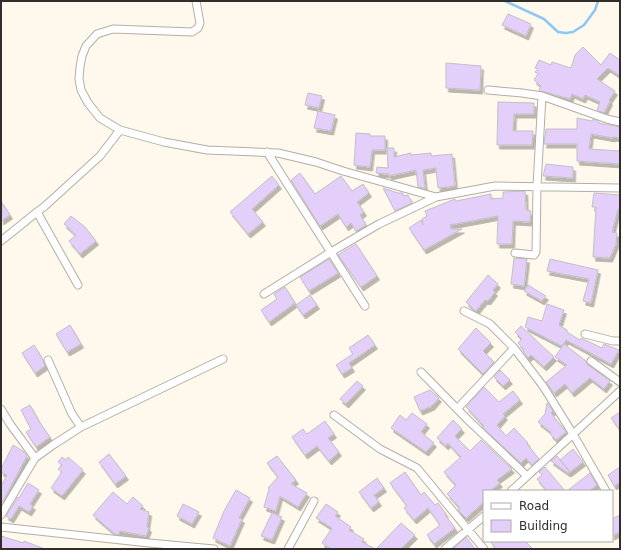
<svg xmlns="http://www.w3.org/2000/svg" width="621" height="550" font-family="'DejaVu Sans',sans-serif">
<defs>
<filter id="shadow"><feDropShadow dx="2.5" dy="4" stdDeviation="0" flood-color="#0004"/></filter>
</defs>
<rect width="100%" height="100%" fill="#fef8ed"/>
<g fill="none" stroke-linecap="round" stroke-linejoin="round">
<path stroke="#8ec7f3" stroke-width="2.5" d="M 505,1 L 544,19 L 558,32 L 566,33 L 573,32 L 584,25 L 595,10 L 598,1"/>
</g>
<path fill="#e4cefa" stroke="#c3bec8" filter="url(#shadow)" d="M 508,14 L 531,24 L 526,36 L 502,25 Z
M 583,47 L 601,65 L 610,53 L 620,60 L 620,76 L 608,68 L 597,79 L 615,91 L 609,100 L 610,101 L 604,113 L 597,110 L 600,102 L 585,95 L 583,99 L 572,94 L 570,99 L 541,91 L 539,90 L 541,86 L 534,80 L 538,74 L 535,72 L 538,69 L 535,68 L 539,60 L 551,65 L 552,62 L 571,68 L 575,55 Z
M 446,63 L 481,66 L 480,90 L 446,88 Z
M 308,93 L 322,96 L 319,108 L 305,105 Z
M 498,102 L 534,103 L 534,114 L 514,114 L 513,131 L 533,131 L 532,145 L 497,145 Z
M 318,111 L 335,115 L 331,131 L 314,128 Z
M 577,118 L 592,121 L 593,119 L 599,122 L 599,123 L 620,127 L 620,138 L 613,137 L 613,138 L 591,134 L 589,149 L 620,151 L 620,164 L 577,161 L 577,144 L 544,144 L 546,129 L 577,129 Z
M 356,133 L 370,134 L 370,136 L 385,136 L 385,150 L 372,150 L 370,167 L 354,165 Z
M 387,148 L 394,148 L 394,157 L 411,153 L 411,155 L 431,153 L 431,156 L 452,154 L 455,186 L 438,188 L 436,168 L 423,170 L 425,188 L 423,188 L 418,187 L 416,170 L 389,176 L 389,174 L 376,173 L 377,167 L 388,168 Z
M 546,164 L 573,167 L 573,178 L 543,176 Z
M 300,173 L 315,194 L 341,176 L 352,191 L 363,184 L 369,193 L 357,202 L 364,212 L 360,215 L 366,225 L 356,231 L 351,223 L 346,227 L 338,214 L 320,226 L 291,180 Z
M 272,176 L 279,185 L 252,209 L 263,222 L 248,234 L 230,212 Z
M 383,188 L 398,193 L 403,193 L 403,196 L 408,195 L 412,203 L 395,211 Z
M 525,191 L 526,210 L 531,211 L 530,222 L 513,221 L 512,244 L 497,244 L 498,216 L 450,225 L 451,229 L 462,229 L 424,250 L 409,228 L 421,220 L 423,225 L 422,219 L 427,216 L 425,211 L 455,199 L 456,201 L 491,194 L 491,199 L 503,198 L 503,192 Z
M 594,193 L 620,195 L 620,209 L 618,209 L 612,232 L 617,233 L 616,244 L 610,258 L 593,257 L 596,207 L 592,207 Z
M 1,201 L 10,215 L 1,221 Z
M 71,216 L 85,227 L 96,241 L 80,254 L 69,241 L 76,235 L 64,224 Z
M 356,244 L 377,276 L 361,287 L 338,255 Z
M 514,258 L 527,259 L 524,286 L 511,284 Z
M 329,259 L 338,273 L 309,291 L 300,277 Z
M 550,259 L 598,270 L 591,303 L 583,301 L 589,279 L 547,271 Z
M 488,275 L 498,284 L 493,290 L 495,292 L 488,301 L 485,300 L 476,311 L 466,302 Z
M 528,285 L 546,296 L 542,301 L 524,291 Z
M 285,287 L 295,303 L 269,322 L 261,310 L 277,299 L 274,294 Z
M 310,295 L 317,305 L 303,315 L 296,305 Z
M 547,304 L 564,310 L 559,325 L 567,330 L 567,332 L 580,340 L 581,338 L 602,348 L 604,344 L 619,350 L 611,364 L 566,340 L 562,346 L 525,327 L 528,317 L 542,321 Z
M 70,325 L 81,344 L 67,352 L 56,334 Z
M 521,326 L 554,357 L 544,367 L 531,355 L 528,358 L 523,351 L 524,350 L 518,343 L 522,339 L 515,332 Z
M 476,328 L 491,343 L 483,351 L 494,362 L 483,374 L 458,349 Z
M 368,335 L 375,345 L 349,363 L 352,368 L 342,374 L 336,365 L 353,354 L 349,348 Z
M 564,344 L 586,361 L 588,365 L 610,381 L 604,389 L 590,378 L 572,393 L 565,384 L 554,393 L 546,382 L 567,365 L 555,357 Z
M 34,345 L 43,360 L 45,366 L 35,373 L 22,353 Z
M 500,370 L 510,380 L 503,386 L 494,377 Z
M 357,381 L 363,386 L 346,404 L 340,399 Z
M 484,387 L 499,402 L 513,391 L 520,400 L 503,414 L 505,416 L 497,425 L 506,436 L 514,428 L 528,443 L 527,444 L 539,459 L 532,465 L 526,458 L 521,463 L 482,427 L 484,426 L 466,407 Z
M 430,390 L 439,398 L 432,406 L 420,411 L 414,397 Z
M 547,403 L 553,411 L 551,413 L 566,432 L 556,440 L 550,434 L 551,432 L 538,422 L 545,414 Z
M 30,405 L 40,423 L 50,437 L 36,447 L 26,432 L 31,429 L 21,410 Z
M 620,412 L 620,430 L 611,418 Z
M 412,413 L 427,424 L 421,432 L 434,443 L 426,452 L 391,428 L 400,415 L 406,420 Z
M 453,420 L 462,429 L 455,436 L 470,451 L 481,440 L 512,469 L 497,480 L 500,483 L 490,491 L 484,491 L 484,502 L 466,518 L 458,510 L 460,508 L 447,494 L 456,485 L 444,472 L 461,457 L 448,443 L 446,446 L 437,438 Z
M 325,421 L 334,434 L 328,438 L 339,452 L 329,461 L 317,446 L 305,455 L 292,437 L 303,429 L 307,434 Z
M 13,445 L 23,451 L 27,456 L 1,505 L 1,486 L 7,475 L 1,472 L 1,469 Z
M 573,449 L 583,462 L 570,472 L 560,460 Z
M 109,454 L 126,476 L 115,484 L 99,462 Z
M 277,456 L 296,480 L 291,484 L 307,493 L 298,507 L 280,496 L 276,511 L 264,507 L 269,489 L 268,488 L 278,477 L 267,463 Z
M 557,456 L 570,472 L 568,473 L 551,461 Z
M 62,457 L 66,460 L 68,457 L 83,470 L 62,496 L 51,488 L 62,472 L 58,469 L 62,465 L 58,462 Z
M 545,467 L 565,491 L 547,491 L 537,479 L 542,475 L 539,472 Z
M 620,467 L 620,482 L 614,486 L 608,475 Z
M 405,472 L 421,495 L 424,492 L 435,505 L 438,503 L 446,514 L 445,515 L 455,528 L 434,544 L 427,535 L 440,525 L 428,508 L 414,520 L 404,508 L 407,506 L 390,483 Z
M 590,473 L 597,485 L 589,491 L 567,491 Z
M 377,478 L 384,488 L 374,495 L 379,502 L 371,508 L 359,492 Z
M 28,483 L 39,490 L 30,504 L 33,506 L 29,512 L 19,506 L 11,519 L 6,516 L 18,497 L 19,498 Z
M 236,490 L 250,498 L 239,518 L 242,519 L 230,546 L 213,538 L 224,511 Z
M 113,492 L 127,504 L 133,497 L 143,506 L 140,509 L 149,512 L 147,527 L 149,528 L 146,536 L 120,531 L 118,535 L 115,534 L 93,515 Z
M 183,504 L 199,512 L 192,524 L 177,516 Z
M 326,504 L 338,512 L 335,516 L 351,527 L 349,530 L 364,539 L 362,542 L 375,549 L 331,549 L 322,543 L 332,528 L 316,518 Z
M 272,513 L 282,517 L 272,540 L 261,536 Z
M 620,515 L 620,532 L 612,536 L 612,519 Z
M 401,523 L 415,535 L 401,549 L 376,549 Z
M 1,536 L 24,543 L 24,541 L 45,549 L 1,549 Z
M 466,537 L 475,549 L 453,549 Z
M 490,541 L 525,541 L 533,549 L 496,549 Z"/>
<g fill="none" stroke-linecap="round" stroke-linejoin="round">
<g stroke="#b4aea4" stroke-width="9">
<path id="minor" d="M 488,90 L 522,93 L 542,96 L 607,119 L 620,122
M 120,130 L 164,142 L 207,150 L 278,153 L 316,162 L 343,171 L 436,197
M 267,152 L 365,306
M 37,212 L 45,206 L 100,156 L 120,130 L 100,118 L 88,103 L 81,90 L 79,79 L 80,67 L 82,56 L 86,46 L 97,34 L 113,29 L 192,32 L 198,28 L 200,23 L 196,1
M 1,241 L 37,212 L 78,285
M 515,253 L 534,255 L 536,252 L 537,186 L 542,96
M 264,294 L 331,252 L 379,224 L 436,197 L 495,186 L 620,188
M 464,311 L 490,324 L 514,348 L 543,386 L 573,434 L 606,491
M 585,334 L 613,341 L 620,341
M 48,360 L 72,414 L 81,427
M 591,361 L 620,382
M 421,372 L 468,420 L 527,476
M 1,409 L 10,424 L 35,458
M 457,409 L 514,348
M 334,415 L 380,449 L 417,468 L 484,549
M 511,491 L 620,391
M 1,515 L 35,458 L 53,445 L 81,427 L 223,359
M 1,527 L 149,543 L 214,549
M 288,549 L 314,501
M 445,549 L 484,516"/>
</g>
<use href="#minor" stroke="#fff" stroke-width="7"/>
</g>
<rect width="621" height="550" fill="none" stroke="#302d2a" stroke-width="4"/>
<rect x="483" y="490" width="130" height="52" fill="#ffffff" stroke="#acabaa"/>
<rect x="491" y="503" width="20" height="6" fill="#ffffff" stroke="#acabaa"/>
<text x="519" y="510" font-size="12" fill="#302d2a">Road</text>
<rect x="491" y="520" width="20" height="12" fill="#e4cefa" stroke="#acabaa"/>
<text x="519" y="530" font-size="12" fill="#302d2a">Building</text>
</svg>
